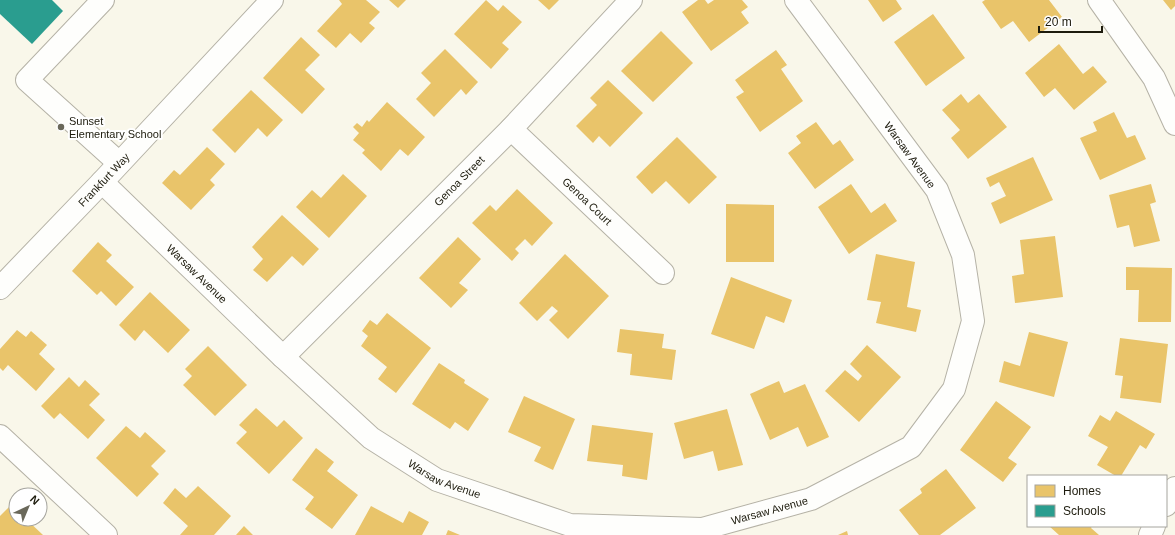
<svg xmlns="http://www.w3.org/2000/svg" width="1175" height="535" font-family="Arial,sans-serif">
<rect width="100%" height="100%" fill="#f9f7ea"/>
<path fill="#e9c46a" d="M 339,0 L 366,0 L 380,12 L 369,23 L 375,28 L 361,43 L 350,33 L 336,48 L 317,31 L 342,4 Z
M 389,0 L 406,0 L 398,8 Z
M 486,0 L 498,11 L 503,5 L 522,22 L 502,43 L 509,49 L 491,69 L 454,34 Z
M 538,0 L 559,0 L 549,10 Z
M 698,0 L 705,0 L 708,4 L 714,0 L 742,0 L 748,7 L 741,12 L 749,23 L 711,51 L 682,12 Z
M 868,0 L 896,0 L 902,9 L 883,22 Z
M 985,0 L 1049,0 L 1062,17 L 1029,42 L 1013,21 L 1001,29 L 982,2 Z
M 1163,0 L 1175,0 L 1175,6 L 1171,10 Z
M 933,14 L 965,58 L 926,86 L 894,42 Z
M 661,31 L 693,63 L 653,102 L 621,71 Z
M 301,37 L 320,55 L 305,70 L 325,89 L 302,114 L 263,78 Z
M 1059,44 L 1083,74 L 1093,66 L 1107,82 L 1074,110 L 1055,88 L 1044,97 L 1025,73 Z
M 445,49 L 478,82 L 466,95 L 461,89 L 434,117 L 416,99 L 431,83 L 421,73 Z
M 776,50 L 787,65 L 781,69 L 803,101 L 760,132 L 736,97 L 744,92 L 735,80 Z
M 608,80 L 643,113 L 610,147 L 599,136 L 593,143 L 576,126 L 597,105 L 590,98 Z
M 251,90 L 283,120 L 267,137 L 258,128 L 235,153 L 212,130 Z
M 961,94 L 968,103 L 979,94 L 1007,127 L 968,159 L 951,138 L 960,130 L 942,110 Z
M 387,102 L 425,137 L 408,156 L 400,149 L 381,171 L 362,153 L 365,150 L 353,140 L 359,133 L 353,127 L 357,123 L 362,127 L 367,120 L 369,122 Z
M 1114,112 L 1127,138 L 1135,135 L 1146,159 L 1100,180 L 1080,138 L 1097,131 L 1093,122 Z
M 816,122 L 833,145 L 840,140 L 854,160 L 815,189 L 788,153 L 801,143 L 796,136 Z
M 677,137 L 717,177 L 689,204 L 666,181 L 652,194 L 636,177 Z
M 207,147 L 225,164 L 210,180 L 215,185 L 191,210 L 162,183 L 174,170 L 180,175 Z
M 1033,157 L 1053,200 L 1000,224 L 991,203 L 1006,196 L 999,182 L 990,187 L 986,178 Z
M 343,174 L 367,196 L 329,238 L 296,207 L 312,190 L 321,198 Z
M 851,184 L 871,213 L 885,203 L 897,221 L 849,254 L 818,207 Z
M 1151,184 L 1156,202 L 1150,204 L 1160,241 L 1134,247 L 1129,225 L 1117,228 L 1109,195 Z
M 517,189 L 553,223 L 532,246 L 525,239 L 515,249 L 519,253 L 512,261 L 472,223 L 490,205 L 496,211 Z
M 726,204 L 774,205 L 774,262 L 726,262 Z
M 282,215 L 319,249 L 303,266 L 292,256 L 267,282 L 253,270 L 263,259 L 252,247 Z
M 1055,236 L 1063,297 L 1015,303 L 1012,276 L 1024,274 L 1020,240 Z
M 458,237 L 481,259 L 459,283 L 468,290 L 451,308 L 419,278 Z
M 98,242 L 112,255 L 106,261 L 134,287 L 116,306 L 101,291 L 97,295 L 72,271 Z
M 565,254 L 609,296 L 568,339 L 549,320 L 558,311 L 552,306 L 537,321 L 519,303 Z
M 876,254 L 915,262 L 907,307 L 921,310 L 916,332 L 876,323 L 881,302 L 867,300 Z
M 1126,267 L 1172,268 L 1171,322 L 1138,322 L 1139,290 L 1126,290 Z
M 731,277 L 792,300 L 784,323 L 766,316 L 754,349 L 711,334 Z
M 150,292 L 190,330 L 168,353 L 144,330 L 135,341 L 119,325 Z
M 387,313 L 431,348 L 396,393 L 378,379 L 387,367 L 361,346 L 368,336 L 362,331 L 370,320 L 377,325 Z
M 620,329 L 664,334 L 662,348 L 676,350 L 672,380 L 630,375 L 632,354 L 617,352 Z
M 17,330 L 26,337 L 31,331 L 47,345 L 39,354 L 55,369 L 36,391 L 8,365 L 3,371 L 0,368 L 0,349 Z
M 1029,332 L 1068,342 L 1054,397 L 999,382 L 1004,361 L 1020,366 Z
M 1120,338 L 1168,344 L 1161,403 L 1120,398 L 1123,376 L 1115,375 Z
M 867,345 L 901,377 L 859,422 L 825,391 L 845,370 L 858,381 L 862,376 L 850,364 Z
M 208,346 L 247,385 L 215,416 L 183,385 L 192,376 L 185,369 Z
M 439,363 L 465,380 L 464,383 L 489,399 L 468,431 L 455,422 L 450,429 L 412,404 Z
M 69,377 L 79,387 L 85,380 L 100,394 L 89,405 L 105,420 L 88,439 L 60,413 L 54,419 L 41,406 Z
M 779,381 L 784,393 L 805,384 L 829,437 L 807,447 L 798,427 L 770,440 L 750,394 Z
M 524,396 L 575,419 L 553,470 L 534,461 L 541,447 L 508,432 Z
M 996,401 L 1031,427 L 1008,458 L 1017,464 L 1003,482 L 960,450 Z
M 256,408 L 277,427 L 284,420 L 303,438 L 269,474 L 236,443 L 247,432 L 239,425 Z
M 727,409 L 743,465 L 718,471 L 713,451 L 684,459 L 674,423 Z
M 1116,411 L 1155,434 L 1146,449 L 1140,445 L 1121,476 L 1116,476 L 1097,465 L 1108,447 L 1088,436 L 1100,415 L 1110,421 Z
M 592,425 L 653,433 L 647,480 L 622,476 L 623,465 L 587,461 Z
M 126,426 L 140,438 L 145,432 L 166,451 L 151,466 L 159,474 L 137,497 L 96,458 Z
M 316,448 L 334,462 L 327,471 L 358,495 L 332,529 L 305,509 L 314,497 L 292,480 Z
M 946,469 L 976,508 L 940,535 L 919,535 L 899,510 L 922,493 L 920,489 Z
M 198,486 L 231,516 L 214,535 L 180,535 L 188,526 L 163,503 L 175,488 L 186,498 Z
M 11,505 L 16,510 L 16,519 L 26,519 L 43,535 L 0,535 L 0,516 Z
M 371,506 L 403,523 L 409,511 L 429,522 L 422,535 L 355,535 Z
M 244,526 L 253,535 L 236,535 Z
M 1049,526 L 1092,526 L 1091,528 L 1099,535 L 1059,535 Z
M 448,530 L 460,535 L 446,535 Z
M 847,531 L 848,535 L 838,535 Z"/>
<path fill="#2a9d8f" d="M 0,0 L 52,0 L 63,11 L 32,44 L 0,14 Z"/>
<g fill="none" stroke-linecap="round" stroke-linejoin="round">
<g stroke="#b5b2a6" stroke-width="24">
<g id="minor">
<path d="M 103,0 L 27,80 L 119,163"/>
<path d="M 1099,0 L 1154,78 L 1175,124"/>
<path id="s1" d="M 511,129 L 663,273"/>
<path id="s2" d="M 102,182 L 283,357 L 371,438 L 437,480 L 570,525 L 702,529 L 811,499 L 911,447 L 954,389 L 973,321 L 963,255 L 937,190 L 796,0"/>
<path id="s3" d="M 0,288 L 102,182 L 272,0"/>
<path id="s4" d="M 283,357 L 511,129 L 631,0"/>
<path d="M 0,436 L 106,535"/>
<path d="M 1166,505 L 1175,488"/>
<path d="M 1150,535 L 1154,526"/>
</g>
</g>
<use href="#minor" stroke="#fefefc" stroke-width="22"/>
</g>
<circle fill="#6a685a" stroke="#fff" stroke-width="1.5" cx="61" cy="127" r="4"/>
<g text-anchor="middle" stroke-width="4" stroke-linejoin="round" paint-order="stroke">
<g font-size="11" fill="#1d1b0d" stroke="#fff" text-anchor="start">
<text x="69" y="125">Sunset<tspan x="69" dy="13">Elementary School</tspan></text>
</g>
<g font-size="11" fill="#1d1b0d" stroke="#fff">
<text transform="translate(910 155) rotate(54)" y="4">Warsaw Avenue</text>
<text dy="4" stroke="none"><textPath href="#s3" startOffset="150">Frankfurt Way</textPath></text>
<text dy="4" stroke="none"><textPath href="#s4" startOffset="249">Genoa Street</textPath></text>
<text dy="4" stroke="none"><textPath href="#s1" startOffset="105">Genoa Court</textPath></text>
<text dy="4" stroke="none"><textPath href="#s2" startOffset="132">Warsaw Avenue</textPath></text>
<text dy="4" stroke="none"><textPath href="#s2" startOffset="456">Warsaw Avenue</textPath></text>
<text dy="4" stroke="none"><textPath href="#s2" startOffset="792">Warsaw Avenue</textPath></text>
</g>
</g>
<rect x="1027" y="475" width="140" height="52" fill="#ffffff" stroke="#a5a49e"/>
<rect x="1035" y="485" width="20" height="12" fill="#e9c46a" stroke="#a5a49e"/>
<text x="1063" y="495" font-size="12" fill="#1d1b0d">Homes</text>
<rect x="1035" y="505" width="20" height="12" fill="#2a9d8f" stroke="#a5a49e"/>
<text x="1063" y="515" font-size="12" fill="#1d1b0d">Schools</text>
<g transform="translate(28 507) rotate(44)"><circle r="19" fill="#ffffff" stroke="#a5a49e"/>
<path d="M0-3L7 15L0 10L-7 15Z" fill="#6a685a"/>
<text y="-6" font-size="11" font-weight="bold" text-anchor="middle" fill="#1d1b0d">N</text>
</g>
<path d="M1039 26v6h63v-6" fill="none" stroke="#1d1b0d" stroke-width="2"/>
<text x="1045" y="26" font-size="12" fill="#1d1b0d" stroke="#ffffff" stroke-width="3" paint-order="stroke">20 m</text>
</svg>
